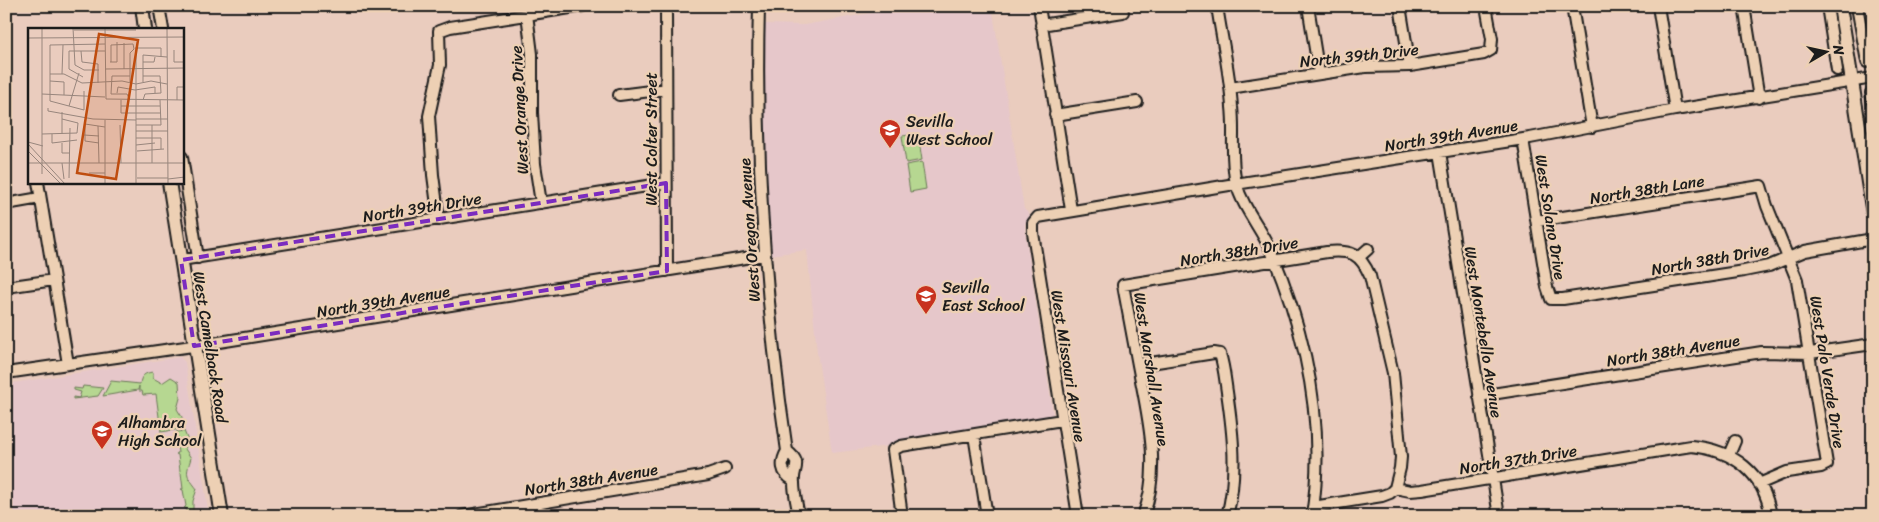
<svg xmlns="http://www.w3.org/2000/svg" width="1879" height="522" font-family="Sriracha,sans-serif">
<rect width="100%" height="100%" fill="#eaccbe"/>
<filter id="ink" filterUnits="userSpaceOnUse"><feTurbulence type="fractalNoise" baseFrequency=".02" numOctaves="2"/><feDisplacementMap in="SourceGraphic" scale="10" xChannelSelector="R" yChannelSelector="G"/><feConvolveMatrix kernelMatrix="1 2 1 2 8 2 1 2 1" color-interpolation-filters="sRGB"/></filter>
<g filter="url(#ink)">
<path fill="#e6c7ca" d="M 911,6 L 992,6 L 1024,209 L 1030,215 L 1025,224 L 1025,231 L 1053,414 L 1050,417 L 892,442 L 888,446 L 832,453 L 817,352 L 807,250 L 771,255 L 763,128 L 765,24 L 804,25 Z
M 180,357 L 185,362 L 209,516 L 6,516 L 6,384 Z"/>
<path fill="#b6d791" stroke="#697a56" d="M 918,134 L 922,160 L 906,163 L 902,136 Z
M 922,162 L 926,189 L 910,192 L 906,165 Z
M 153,372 L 153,378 L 162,383 L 171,377 L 179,382 L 180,398 L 177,409 L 182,417 L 181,429 L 161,432 L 156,394 L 143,395 L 142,391 L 139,391 L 139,386 L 138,390 L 103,396 L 111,381 L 140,384 C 141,376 144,373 153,372 Z
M 83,386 L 103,388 L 98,396 L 73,399 L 73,397 L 79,398 L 81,392 L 74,390 L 74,388 L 82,389 Z
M 184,431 L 188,441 L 185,449 L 191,458 C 186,475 185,473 197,489 L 193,501 L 193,516 L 187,516 L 186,508 L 184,508 L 186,506 L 183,490 L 181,489 L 183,489 L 181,473 L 179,472 L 180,471 L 178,455 L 176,454 L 178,453 L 177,445 L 178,445 L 176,432 Z"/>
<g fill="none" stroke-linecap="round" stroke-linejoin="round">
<g stroke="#1c1c1c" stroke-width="14">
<path id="minor" d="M 159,6 L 163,29
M 666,6 L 667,271
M 759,6 C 755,155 765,303 787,451 C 780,463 781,473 793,480
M 1039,6 L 1071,210
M 1217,6 C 1222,40 1230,74 1232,107 C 1235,133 1230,158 1236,183 C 1243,209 1262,229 1272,253 C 1307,337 1326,425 1312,516
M 1308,6 L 1319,74
M 1400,6 L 1410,66
M 1572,6 L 1592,127
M 1658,6 L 1675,110
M 1744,6 L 1759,98
M 1827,6 L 1837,70
M 1857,6 L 1867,62
M 527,14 L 532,54 L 532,113 L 535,164 L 541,203
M 1041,25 L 1123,12
M 1230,88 L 1365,67 L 1410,66 L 1484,54 L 1491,50 L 1492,39 L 1486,6
M 1871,93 L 1873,102
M 619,95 L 666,89
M 1055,115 L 1137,102
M 1523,139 L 1547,287 L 1551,299 L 1563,299 L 1744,271 L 1769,266 L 1805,251 L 1873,239
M 1440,152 L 1499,516
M 182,157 L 198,258
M 38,182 L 68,364
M 6,204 L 40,198
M 439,220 L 433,175 L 429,116 L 440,65 L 439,31 L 450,27 L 583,6
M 1537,221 L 1761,186 L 1767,206 L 1797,280 L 1827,464 L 1821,467 L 1787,472 L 1759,484
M 1359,257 L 1368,249
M 181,260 L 666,183
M 6,287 L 54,280
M 1138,365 L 1214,353 L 1220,354 C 1224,366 1225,379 1227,392 C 1233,433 1238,475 1227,516
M 6,373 L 213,343 L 764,255
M 1479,396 L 1762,352 L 1810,353 L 1873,344
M 974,435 L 987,516
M 787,451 C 804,464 792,468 794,483 C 794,494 797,505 799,516
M 1729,455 L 1735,441
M 1313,507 L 1382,496 L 1390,493 L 1395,488 L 1410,491 L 1422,490 L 1691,446 C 1733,450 1764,472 1771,516
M 462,516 L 708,475 L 725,469
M 902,516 L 893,450 L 901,446 L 1062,420
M 1078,516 L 1033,233 L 1033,223 L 1038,217 L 1229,185 L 1530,138 L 1675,110 L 1873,78
M 1143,516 C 1162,468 1147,413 1138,365 C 1133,338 1128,312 1123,285 L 1327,252 C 1351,250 1360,253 1370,276 L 1393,373 L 1401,457 L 1400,468 L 1395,488"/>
</g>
<g stroke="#1c1c1c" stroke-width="16">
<path id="major" d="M 142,6 L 145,29
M 1840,6 L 1873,214
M 169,182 L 222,516"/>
</g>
<use href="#minor" stroke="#edd0b4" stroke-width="10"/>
<use href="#major" stroke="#edd0b4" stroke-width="12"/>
</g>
</g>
<path fill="none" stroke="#7b2cbf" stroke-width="4" stroke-dasharray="10 6" stroke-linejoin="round" d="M 666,183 L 667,271 L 194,346 L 181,260 Z"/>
<defs>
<g id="school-pin" transform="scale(1.125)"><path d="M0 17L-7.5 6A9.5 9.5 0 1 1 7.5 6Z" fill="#c8321e" stroke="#edd0b4"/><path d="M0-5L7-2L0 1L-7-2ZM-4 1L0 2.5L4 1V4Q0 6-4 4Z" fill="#fff"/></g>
</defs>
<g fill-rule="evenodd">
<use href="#school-pin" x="890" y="130"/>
<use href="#school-pin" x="926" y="296"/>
<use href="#school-pin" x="102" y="431"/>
</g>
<g text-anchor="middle" stroke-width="4.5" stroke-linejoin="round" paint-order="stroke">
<g font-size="16" fill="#1c1c1c" stroke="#edd0b4">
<text transform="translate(1359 55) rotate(-6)" y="6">North 39th Drive</text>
<text transform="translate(519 110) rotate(-93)" y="6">West Orange Drive</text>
<text transform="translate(1451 135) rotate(-9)" y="6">North 39th Avenue</text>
<text transform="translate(651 139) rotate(-90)" y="6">West Colter Street</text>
<text transform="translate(1647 189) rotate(-9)" y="6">North 38th Lane</text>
<text transform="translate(422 207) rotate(-9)" y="6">North 39th Drive</text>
<text transform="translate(1551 217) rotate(81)" y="6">West Solano Drive</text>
<text transform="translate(749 230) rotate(-94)" y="6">West Oregon Avenue</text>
<text transform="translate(1239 251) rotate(-9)" y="6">North 38th Drive</text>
<text transform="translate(1710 259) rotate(-10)" y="6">North 38th Drive</text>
<text transform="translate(383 301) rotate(-9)" y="6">North 39th Avenue</text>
<text transform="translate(1484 332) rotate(81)" y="6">West Montebello Avenue</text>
<text transform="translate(211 347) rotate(81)" y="6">West Camelback Road</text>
<text transform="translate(1673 350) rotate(-9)" y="6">North 38th Avenue</text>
<text transform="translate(1069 366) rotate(81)" y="6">West Missouri Avenue</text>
<text transform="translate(1152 369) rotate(81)" y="6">West Marshall Avenue</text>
<text transform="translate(1828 372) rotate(81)" y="6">West Palo Verde Drive</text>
<text transform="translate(1518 459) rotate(-9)" y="6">North 37th Drive</text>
<text transform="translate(591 479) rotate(-9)" y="6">North 38th Avenue</text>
</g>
<g font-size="16" fill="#1c1c1c" stroke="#edd0b4" text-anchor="start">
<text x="906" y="127">Sevilla<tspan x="906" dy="18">West School</tspan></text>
<text x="942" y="293">Sevilla<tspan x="942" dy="18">East School</tspan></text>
<text x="118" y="428">Alhambra<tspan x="118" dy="18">High School</tspan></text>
</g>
</g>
<g transform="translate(28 28)">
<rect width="156" height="156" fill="#eaccbe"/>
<path fill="none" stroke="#98867d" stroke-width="1" d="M 45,0 L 47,37 L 56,42 L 71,42M 77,0 L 78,71 L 157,72M 139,0 L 140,156M 46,2 L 108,2M 0,10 L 157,9M 107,20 L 133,20 L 133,29M 108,20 L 108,156M 146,22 L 146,34 L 157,34M 53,23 L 54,34 L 70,36 L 70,55M 82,34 L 89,34 L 89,14M 83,34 L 83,17 L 105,16 L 106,21M 115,34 L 126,34 L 127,29M 77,41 L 157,40M 96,41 L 96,15M 22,46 L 36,46 L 54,55 L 94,53 L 108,56 L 123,53 L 139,56M 34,46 L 35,17M 84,48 L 83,66 L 99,66 L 102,72M 84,48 L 102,48M 115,48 L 132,48M 55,49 L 41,41 L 41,23 L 77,23M 22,53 L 36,54 L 36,67M 102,54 L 102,25 L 106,21M 115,54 L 115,27 L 139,29M 56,63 L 56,82 L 22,73 L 22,17 L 77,16M 89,65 L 90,59 L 107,62 L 127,59 L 127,65M 14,66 L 77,69M 93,72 L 93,85 L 132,85M 115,72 L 117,66 L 133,65 L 132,48M 149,72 L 149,59 L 157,59M 41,78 L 51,45M 93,78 L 132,78M 20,80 L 20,83 L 65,91 L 108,92M 108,91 L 140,91M 92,97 L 93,135M 108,97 L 133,97 L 132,72M 124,97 L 124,135M 70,98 L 71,135M 108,103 L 140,103M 14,106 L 49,105 L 50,95 L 34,91M 24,106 L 24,115 L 49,112M 34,106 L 34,84M 56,107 L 71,108M 108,110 L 133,110 L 133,121M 0,114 L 15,118M 34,115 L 34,125 L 42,125M 71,115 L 57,113 L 57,96 L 77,99M 0,116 L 37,156M 108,117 L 127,115M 0,123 L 33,156M 109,123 L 136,121M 1,135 L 157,135M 34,135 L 36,151M 61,145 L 77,145M 14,146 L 14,0M 41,150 L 42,100M 109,150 L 140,150M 140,151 L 157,149M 77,156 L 77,92"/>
<path fill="#bf4d0f" fill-opacity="0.15" stroke="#bf4d0f" stroke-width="2.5" d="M 71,6 L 110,12 L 88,151 L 49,145 Z"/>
<rect width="156" height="156" fill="none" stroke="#1c1c1c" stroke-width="2.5"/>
</g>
<rect width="1879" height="522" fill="none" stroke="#edd0b4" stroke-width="25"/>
<rect x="12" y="12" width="1854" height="497" fill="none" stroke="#1c1c1c" stroke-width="2" filter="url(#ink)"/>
<g transform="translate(1826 52) rotate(81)" stroke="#edd0b4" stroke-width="4" paint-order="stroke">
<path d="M0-4L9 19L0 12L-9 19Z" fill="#1c1c1c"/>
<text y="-8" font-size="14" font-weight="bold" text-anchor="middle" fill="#1c1c1c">N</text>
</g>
</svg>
